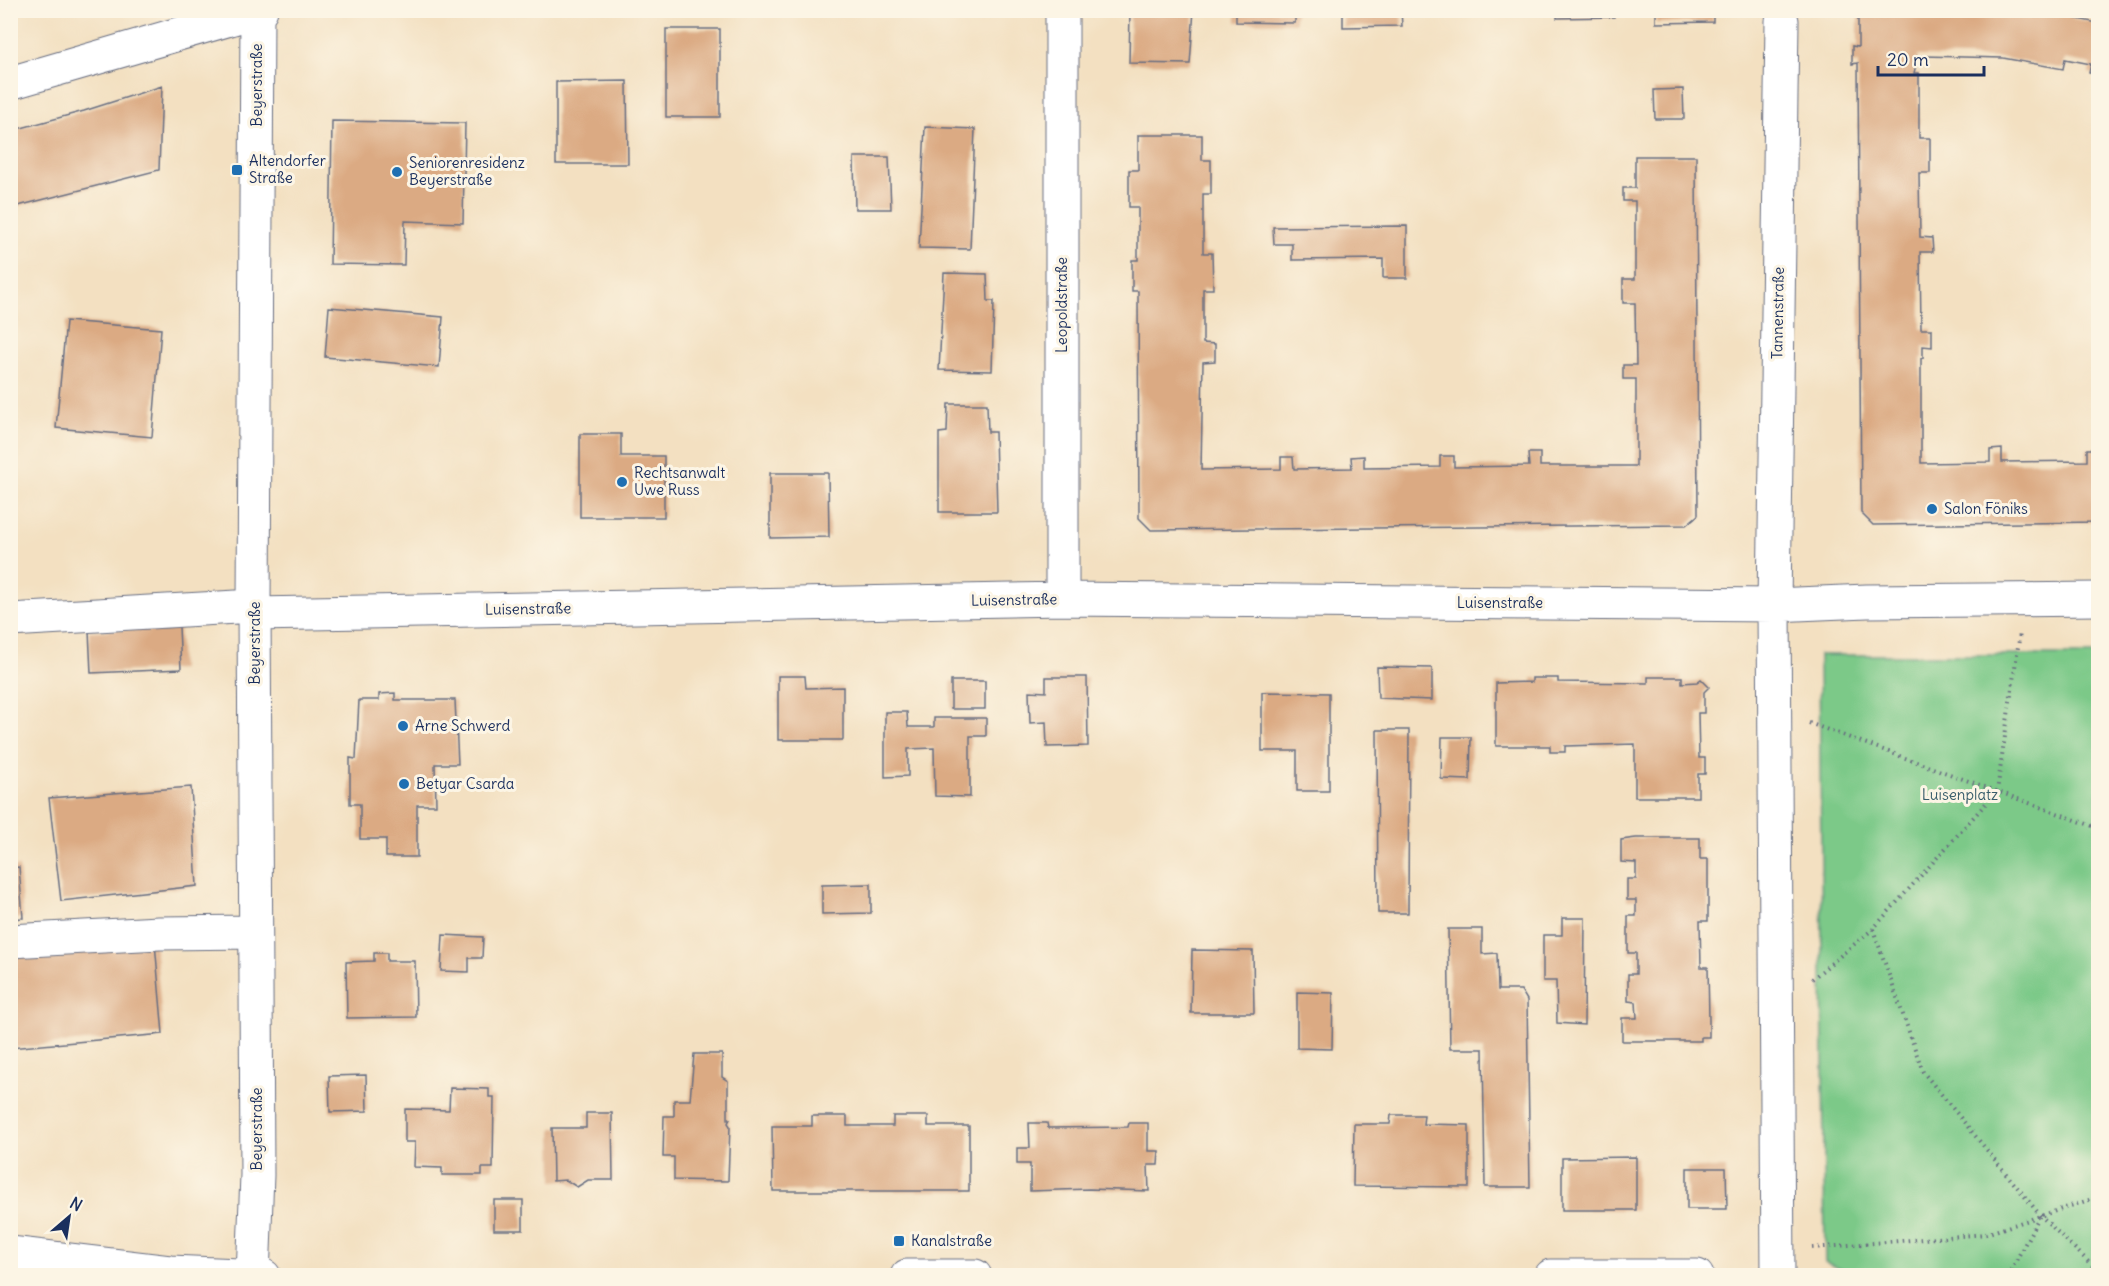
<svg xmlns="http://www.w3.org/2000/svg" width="2109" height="1286" font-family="Delius,sans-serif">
<rect width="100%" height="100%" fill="#fcf5e5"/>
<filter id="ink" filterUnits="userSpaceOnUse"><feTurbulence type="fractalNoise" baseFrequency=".0167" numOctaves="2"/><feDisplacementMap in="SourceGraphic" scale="12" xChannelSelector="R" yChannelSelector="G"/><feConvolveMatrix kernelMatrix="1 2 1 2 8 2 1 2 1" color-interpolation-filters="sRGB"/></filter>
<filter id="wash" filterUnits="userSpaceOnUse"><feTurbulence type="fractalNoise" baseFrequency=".008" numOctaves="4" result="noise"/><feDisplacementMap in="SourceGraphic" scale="24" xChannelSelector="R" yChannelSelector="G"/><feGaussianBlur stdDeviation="1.35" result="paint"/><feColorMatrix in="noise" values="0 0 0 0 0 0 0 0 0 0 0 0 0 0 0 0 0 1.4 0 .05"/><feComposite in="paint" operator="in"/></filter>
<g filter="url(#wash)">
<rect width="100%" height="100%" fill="#f3e0c1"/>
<path fill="#7bc988" stroke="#4b7c73" stroke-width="1.5" d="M 1819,655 L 2098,655 L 2098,1275 L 1852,1275 L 1825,1262 Z"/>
<g id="blocks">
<path fill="#dbaa83" d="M 1130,10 L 1194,10 L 1190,64 L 1129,63 Z
M 1236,10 L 1295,10 L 1295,23 L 1236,22 Z
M 1343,10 L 1401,10 L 1402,26 L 1343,27 Z
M 1557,10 L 1614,10 L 1614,17 L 1557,18 Z
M 1656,10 L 1713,10 L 1713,22 L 1656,23 Z
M 1858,10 L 2074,10 L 2072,18 L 2098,23 L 2098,75 L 2089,73 L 2091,64 L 2065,59 L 2063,69 L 2003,58 L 1924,56 L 1918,56 L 1914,73 L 1919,73 L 1919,138 L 1930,138 L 1930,173 L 1919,173 L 1920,237 L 1932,238 L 1933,252 L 1920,252 L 1921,329 L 1932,329 L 1932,347 L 1923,346 L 1923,358 L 1921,358 L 1921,463 L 1990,462 L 1990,450 L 2002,449 L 2002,462 L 2087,461 L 2087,449 L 2098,449 L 2098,522 L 1873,525 L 1861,513 L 1858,63 L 1852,64 L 1852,46 L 1858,47 Z
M 666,29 L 720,29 L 720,117 L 666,117 Z
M 627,81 L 628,164 L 556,164 L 556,82 Z
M 162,86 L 159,170 L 10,208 L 10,131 L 84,111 Z
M 1683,89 L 1684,119 L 1655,119 L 1654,90 Z
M 332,121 L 465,123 L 463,223 L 405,221 L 404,265 L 330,264 Z
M 925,127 L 975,129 L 970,249 L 919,248 Z
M 1138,135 L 1202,135 L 1202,160 L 1211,160 L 1211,194 L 1203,194 L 1203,253 L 1212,253 L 1213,289 L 1203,289 L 1203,343 L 1215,344 L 1215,361 L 1203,362 L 1201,470 L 1281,469 L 1281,457 L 1293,457 L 1294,469 L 1352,468 L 1351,457 L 1364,456 L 1364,468 L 1440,467 L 1440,456 L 1454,456 L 1454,467 L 1529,466 L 1528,453 L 1540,453 L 1540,466 L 1636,466 L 1636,379 L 1623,379 L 1623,365 L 1636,365 L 1635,303 L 1623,303 L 1623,279 L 1635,279 L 1635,201 L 1623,201 L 1623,188 L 1635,188 L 1635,156 L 1696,156 L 1698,515 L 1686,525 L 1151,530 L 1139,518 L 1138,291 L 1132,291 L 1132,260 L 1138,260 L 1138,207 L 1129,207 L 1129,170 L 1138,170 Z
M 854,157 L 889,157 L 891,209 L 855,209 Z
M 1407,226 L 1407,278 L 1383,278 L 1383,259 L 1292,260 L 1292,244 L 1274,244 L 1273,227 Z
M 944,273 L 987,274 L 988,301 L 994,301 L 992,371 L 939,370 Z
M 329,307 L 443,317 L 439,367 L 325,357 Z
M 66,321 L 161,329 L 152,437 L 56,428 Z
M 948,404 L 987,404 L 988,432 L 995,432 L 997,512 L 939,512 L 939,433 L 947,432 Z
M 580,434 L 621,434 L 621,456 L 664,456 L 664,517 L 580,517 Z
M 770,473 L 828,473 L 829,537 L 770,538 Z
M 179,627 L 181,669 L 91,673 L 89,631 Z
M 1377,667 L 1432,668 L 1432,700 L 1378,698 Z
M 778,676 L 805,676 L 806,688 L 843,687 L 843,740 L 778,740 Z
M 1046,677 L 1087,677 L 1088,746 L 1047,747 L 1046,722 L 1030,723 L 1029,691 L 1046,692 Z
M 1648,677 L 1682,677 L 1682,683 L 1697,682 L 1701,679 L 1709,687 L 1704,692 L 1704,713 L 1698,713 L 1699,758 L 1705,758 L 1705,774 L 1698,774 L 1698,797 L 1635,797 L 1635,744 L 1565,746 L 1565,752 L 1550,752 L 1550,746 L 1496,746 L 1496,683 L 1532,682 L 1532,678 L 1558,678 L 1558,682 L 1648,683 Z
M 951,681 L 985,681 L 985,709 L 951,709 Z
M 1262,692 L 1329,693 L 1329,791 L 1297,791 L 1297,751 L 1262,751 Z
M 395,693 L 395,700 L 455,700 L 458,764 L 435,764 L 436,805 L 417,805 L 417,857 L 386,857 L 386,839 L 360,839 L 360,804 L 350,804 L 350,758 L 356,759 L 359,700 L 379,700 L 379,694 Z
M 885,712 L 907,712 L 908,727 L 934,727 L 934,718 L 986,718 L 986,736 L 970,736 L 970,797 L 935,796 L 934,748 L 908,749 L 908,776 L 885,777 Z
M 1377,730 L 1409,730 L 1408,913 L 1378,913 Z
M 1442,737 L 1471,737 L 1470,780 L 1441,779 Z
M 191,787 L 197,886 L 61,901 L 49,798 Z
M 1636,838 L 1700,838 L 1700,859 L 1708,859 L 1708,921 L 1700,921 L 1701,967 L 1708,967 L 1709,1020 L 1709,1037 L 1701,1037 L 1701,1041 L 1622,1041 L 1622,1018 L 1637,1018 L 1636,1002 L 1628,1001 L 1628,974 L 1636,974 L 1636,953 L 1628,953 L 1628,916 L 1636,916 L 1636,900 L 1627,900 L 1627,879 L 1636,879 L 1636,863 L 1621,862 L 1621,840 Z
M 19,867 L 23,918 L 10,919 L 10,868 Z
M 871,884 L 871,913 L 822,914 L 822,885 Z
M 1562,918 L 1585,918 L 1584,1025 L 1557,1023 L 1556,981 L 1543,981 L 1543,935 L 1562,935 Z
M 1448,929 L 1482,929 L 1482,954 L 1497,953 L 1498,990 L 1521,990 L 1527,1000 L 1530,1187 L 1485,1187 L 1483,1049 L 1450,1049 Z
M 443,935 L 483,937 L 482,958 L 469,958 L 469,972 L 441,971 Z
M 155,943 L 163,1034 L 10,1048 L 10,956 Z
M 1192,950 L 1253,951 L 1254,1013 L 1191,1013 Z
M 374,953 L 387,953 L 387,961 L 415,961 L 416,1017 L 347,1018 L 346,962 L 374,961 Z
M 1297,992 L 1333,993 L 1332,1049 L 1297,1048 Z
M 694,1054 L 722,1054 L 722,1077 L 728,1081 L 728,1119 L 730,1119 L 728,1123 L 730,1126 L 728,1181 L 674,1180 L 674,1157 L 663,1157 L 664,1116 L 674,1116 L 674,1100 L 690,1100 Z
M 366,1075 L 367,1111 L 330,1112 L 329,1076 Z
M 450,1088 L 489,1089 L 489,1097 L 494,1097 L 493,1168 L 482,1168 L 482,1175 L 442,1175 L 442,1168 L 414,1167 L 415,1142 L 405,1142 L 405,1109 L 449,1110 Z
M 586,1113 L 612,1113 L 613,1180 L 588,1180 L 577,1187 L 566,1180 L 553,1181 L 552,1128 L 586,1128 Z
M 1391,1115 L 1424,1115 L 1423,1124 L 1469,1125 L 1469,1187 L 1353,1186 L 1354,1124 L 1390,1124 Z
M 812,1116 L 847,1116 L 847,1126 L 893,1126 L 893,1116 L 928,1116 L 928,1126 L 969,1126 L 969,1191 L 773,1191 L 772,1126 L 812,1126 Z
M 1029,1123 L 1047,1123 L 1048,1128 L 1128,1127 L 1129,1123 L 1148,1123 L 1148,1151 L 1159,1151 L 1158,1165 L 1148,1165 L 1149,1191 L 1089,1189 L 1030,1191 L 1030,1164 L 1017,1164 L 1017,1148 L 1030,1148 Z
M 1636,1157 L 1636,1210 L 1562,1210 L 1562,1158 Z
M 1687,1168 L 1726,1168 L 1727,1209 L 1687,1209 Z
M 494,1200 L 523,1200 L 523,1230 L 494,1230 Z"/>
</g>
</g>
<g filter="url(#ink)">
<use href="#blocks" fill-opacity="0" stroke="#676d81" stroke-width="1.5"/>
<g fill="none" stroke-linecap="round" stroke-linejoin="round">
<g stroke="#676d81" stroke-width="35">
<path id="minor" d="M 10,83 L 261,10
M 1062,599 L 1062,10
M 255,614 L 1062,599 L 1774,605 L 1867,601 L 2098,599
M 10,620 L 254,606
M 10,941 L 159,933 L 255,932
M 10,1253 L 170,1272 L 264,1276
M 253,1276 L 257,1175 L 254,606 L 257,10
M 907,1276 L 975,1276
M 1551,1276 L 1697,1276
M 1778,1276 L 1774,605 L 1782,21"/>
</g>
<path stroke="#676d81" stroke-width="4" stroke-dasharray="1.5 4.5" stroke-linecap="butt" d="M 1809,723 L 2098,828
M 1873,929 L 1923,1072 L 2040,1215 L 2098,1271
M 1812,979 L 1873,929 L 1997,791 L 2020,633
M 1812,1248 L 1986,1234 L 2098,1197
M 2008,1276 L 2040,1215"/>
<use href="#minor" stroke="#fff" stroke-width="33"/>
</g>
</g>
<g fill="#1f6fb2" stroke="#fcf5e5" stroke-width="2">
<rect x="231" y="164" width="12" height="12" rx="3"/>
<circle cx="397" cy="172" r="6"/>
<circle cx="622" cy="482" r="6"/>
<circle cx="1932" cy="509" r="6"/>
<circle cx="403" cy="726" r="6"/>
<circle cx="404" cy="784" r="6"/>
<rect x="893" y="1235" width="12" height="12" rx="3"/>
</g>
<g text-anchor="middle" stroke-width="6" stroke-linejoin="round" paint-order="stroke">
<g font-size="15" fill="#1b2f5e" stroke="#fcf5e5">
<text transform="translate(257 85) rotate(-90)" y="5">Beyerstraße</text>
<text transform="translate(1062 305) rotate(-90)" y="5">Leopoldstraße</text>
<text transform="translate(1778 313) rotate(-89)" y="5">Tannenstraße</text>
<text transform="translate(1014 600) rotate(-1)" y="5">Luisenstraße</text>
<text x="1500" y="608">Luisenstraße</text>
<text transform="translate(528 609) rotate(-1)" y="5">Luisenstraße</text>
<text transform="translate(255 643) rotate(-90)" y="5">Beyerstraße</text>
<text transform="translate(257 1129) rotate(-90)" y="5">Beyerstraße</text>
</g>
<g font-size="15" fill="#1b2f5e" stroke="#fcf5e5" text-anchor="start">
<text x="249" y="166">Altendorfer<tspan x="249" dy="17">Straße</tspan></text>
<text x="409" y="168">Seniorenresidenz<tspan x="409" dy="17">Beyerstraße</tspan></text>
<text x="634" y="478">Rechtsanwalt<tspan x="634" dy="17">Uwe Russ</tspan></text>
<text x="1944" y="514">Salon Föniks</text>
<text x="415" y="731">Arne Schwerd</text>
<text x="416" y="789">Betyar Csarda</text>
<text x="911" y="1246">Kanalstraße</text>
</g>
<g font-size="15" fill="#385d6b" stroke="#fcf5e5">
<text x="1960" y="800">Luisenplatz</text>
</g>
</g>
<rect width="2109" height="1286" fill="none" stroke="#fcf5e5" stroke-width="36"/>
<g transform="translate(69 1217) rotate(29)" stroke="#fcf5e5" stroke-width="4.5" paint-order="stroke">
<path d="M0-4.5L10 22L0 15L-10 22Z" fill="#1b2f5e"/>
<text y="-9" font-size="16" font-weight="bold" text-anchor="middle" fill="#1b2f5e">N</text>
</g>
<path d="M1878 66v9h106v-9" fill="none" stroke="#1b2f5e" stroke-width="3"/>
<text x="1887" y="66" font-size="18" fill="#1b2f5e" stroke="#fcf5e5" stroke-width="4.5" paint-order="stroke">20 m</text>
</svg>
